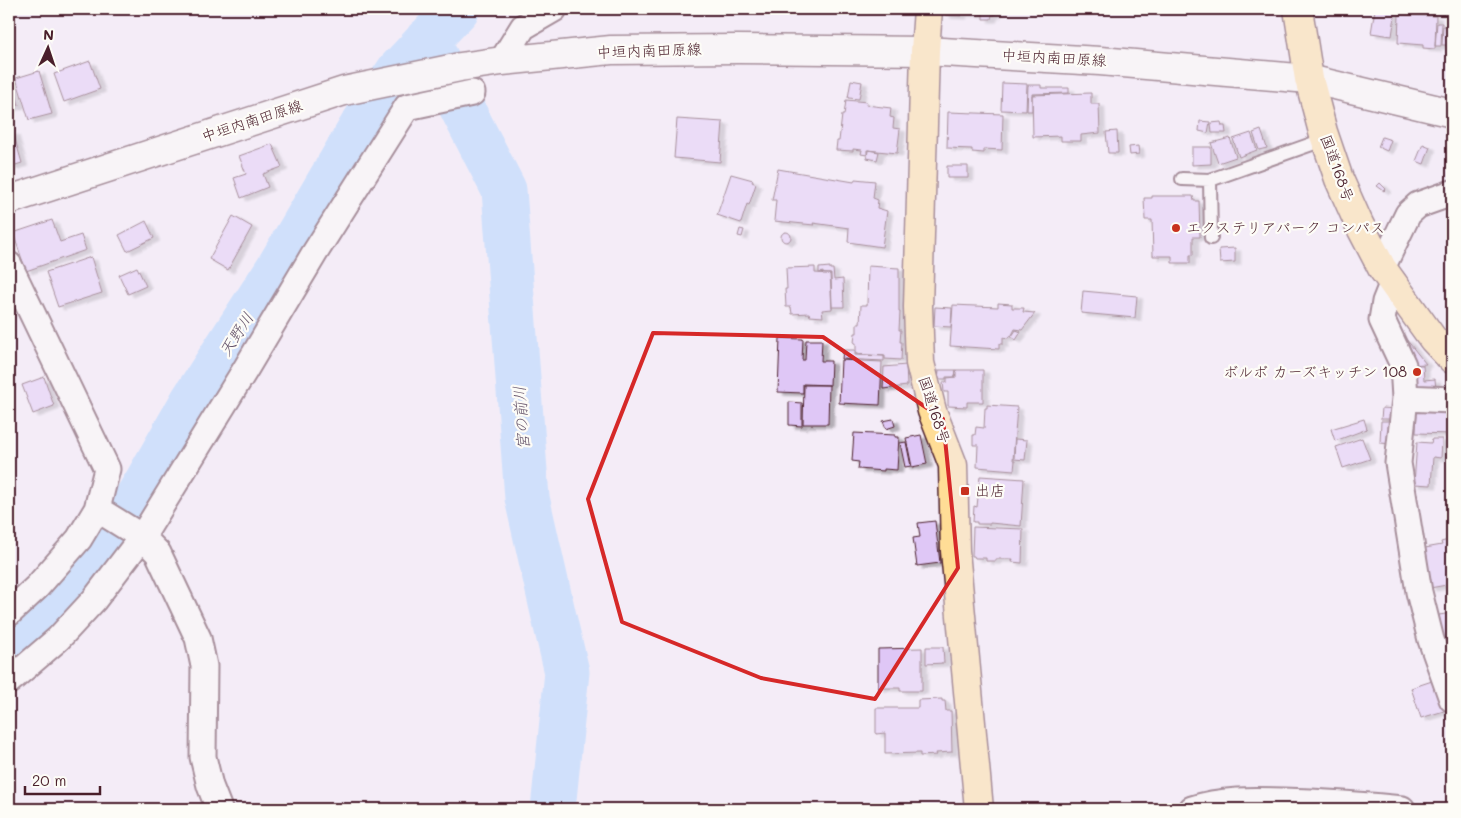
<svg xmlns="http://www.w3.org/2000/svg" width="1461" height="818" font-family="Mali,'Klee One',sans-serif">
<defs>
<filter id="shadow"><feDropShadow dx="5.5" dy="3" stdDeviation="1" flood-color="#0004"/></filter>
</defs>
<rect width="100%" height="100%" fill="#f4ecf7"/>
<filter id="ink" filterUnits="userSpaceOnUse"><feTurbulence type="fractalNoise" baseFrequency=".02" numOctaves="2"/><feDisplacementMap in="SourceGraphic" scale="10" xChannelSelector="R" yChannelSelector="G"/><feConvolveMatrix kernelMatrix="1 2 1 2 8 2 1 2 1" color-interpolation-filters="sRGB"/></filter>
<g filter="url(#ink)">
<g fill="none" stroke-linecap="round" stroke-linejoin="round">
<path stroke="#a4d1ff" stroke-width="45" d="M 427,40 L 504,190 L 527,498 L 557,630 L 567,672 L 553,809
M 9,652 L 33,633 L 79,584 L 113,537 L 146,483 L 192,402 L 279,267 L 362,126 L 398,72 L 457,9"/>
</g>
<path fill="#dfc7f6" stroke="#4a1f2b" filter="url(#shadow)" d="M 942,9 L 995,9 L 995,15 L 992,15 L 991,19 L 983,19 L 983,14 L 961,13 L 961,16 L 945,15 L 945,12 L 942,11 Z
M 1375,9 L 1396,9 L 1392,36 L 1371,33 Z
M 1425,9 L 1444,9 L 1444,13 L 1425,12 Z
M 1399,15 L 1436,16 L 1435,49 L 1423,48 L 1423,45 L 1398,43 Z
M 1437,23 L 1442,23 L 1441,46 L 1435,46 Z
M 1443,26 L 1452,26 L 1452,45 L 1442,45 Z
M 90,61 L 100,89 L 64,102 L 54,74 Z
M 39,71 L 52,114 L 29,120 L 16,78 Z
M 9,72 L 19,105 L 9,108 Z
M 851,80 L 862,82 L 859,99 L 848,98 Z
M 1002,83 L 1027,84 L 1026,111 L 1001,110 Z
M 1028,85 L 1041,85 L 1041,88 L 1069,88 L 1069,93 L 1032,94 L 1032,111 L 1027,111 Z
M 1091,93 L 1091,104 L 1099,104 L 1100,133 L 1081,135 L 1081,141 L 1061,141 L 1061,136 L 1033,137 L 1032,95 Z
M 846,100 L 867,102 L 866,105 L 891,108 L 890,117 L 894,118 L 893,128 L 900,129 L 897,153 L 867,150 L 867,155 L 861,154 L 862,150 L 853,149 L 853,151 L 836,150 L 837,141 L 839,141 L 842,115 L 844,115 Z
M 948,112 L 1003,114 L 1002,150 L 984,149 L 984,153 L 972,152 L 972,149 L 947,148 Z
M 677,119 L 723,122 L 720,162 L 674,158 Z
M 1200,121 L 1210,122 L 1208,133 L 1199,131 Z
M 1221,122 L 1222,126 L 1225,126 L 1226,133 L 1212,133 L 1211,123 Z
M 1261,130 L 1267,148 L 1259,150 L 1253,133 Z
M 1117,131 L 1118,153 L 1108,153 L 1106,132 Z
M 13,132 L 22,163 L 9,167 L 9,133 Z
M 1251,133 L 1257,150 L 1239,157 L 1233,139 Z
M 1382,137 L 1391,140 L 1387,151 L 1378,147 Z
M 1230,138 L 1236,157 L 1218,163 L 1211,143 Z
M 272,144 L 282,167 L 263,174 L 268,187 L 241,198 L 234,178 L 246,174 L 239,156 Z
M 1423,144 L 1430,147 L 1424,164 L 1416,161 Z
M 1138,146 L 1139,154 L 1130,155 L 1129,147 Z
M 1192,147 L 1211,147 L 1211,164 L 1192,165 Z
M 868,150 L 879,152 L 877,160 L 867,158 Z
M 947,166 L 968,166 L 968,178 L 947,178 Z
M 778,169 L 854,182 L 855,179 L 875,181 L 873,198 L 878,200 L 877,208 L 887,211 L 882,247 L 848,242 L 849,228 L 813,223 L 814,225 L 774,221 L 776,200 L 772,200 Z
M 731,174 L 753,180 L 752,182 L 756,184 L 749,205 L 747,204 L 741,223 L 717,215 Z
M 1380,183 L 1386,189 L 1384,191 L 1377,186 Z
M 1152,196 L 1193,196 L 1194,201 L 1199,201 L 1200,237 L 1193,237 L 1193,255 L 1190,255 L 1190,263 L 1172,263 L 1172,256 L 1153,256 L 1152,220 L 1145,220 L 1144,198 L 1152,198 Z
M 233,216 L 252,227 L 228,270 L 209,259 Z
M 52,220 L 60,242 L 81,235 L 86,250 L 26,271 L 13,233 Z
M 146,221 L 154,238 L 127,251 L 119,235 Z
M 740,229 L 744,230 L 742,237 L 738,236 Z
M781 237a5 5 0 1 1 10 0a5 5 0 1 1-10 0Z
M 1235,248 L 1235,262 L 1220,263 L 1219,249 Z
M 91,257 L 102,293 L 58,307 L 46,272 Z
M 868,266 L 899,268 L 899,312 L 900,312 L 899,330 L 901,330 L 900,342 L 902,342 L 901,360 L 885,359 L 885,356 L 856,354 L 856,343 L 854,343 L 855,333 L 857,333 L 857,324 L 860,324 L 861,305 L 867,305 Z
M 137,267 L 146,286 L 128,294 L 119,275 Z
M 815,267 L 815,273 L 830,274 L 832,309 L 822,310 L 823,317 L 810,316 L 809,313 L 792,314 L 791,307 L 786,307 L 785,289 L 787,289 L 786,268 Z
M 830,267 L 830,269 L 833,269 L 834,280 L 843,279 L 844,307 L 832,307 L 831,274 L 823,274 L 823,272 L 819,273 L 819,268 Z
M 1083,291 L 1137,296 L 1135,318 L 1081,313 Z
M 998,303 L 1012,304 L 1012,308 L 1024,308 L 1023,312 L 1035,313 L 1022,330 L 1015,329 L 1012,335 L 1008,338 L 1003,337 L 1003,344 L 999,344 L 999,349 L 950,346 L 953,305 L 998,307 Z
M 935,307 L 952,308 L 951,327 L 934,326 Z
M 1016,330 L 1021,332 L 1016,340 L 1010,336 L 1012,336 Z
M 780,338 L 803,339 L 802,360 L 805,360 L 806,340 L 822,340 L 821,361 L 831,361 L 830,385 L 803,384 L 803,393 L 778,392 Z
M 1406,339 L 1426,364 L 1408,365 L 1398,344 Z
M 843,350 L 855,350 L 855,355 L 884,356 L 884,361 L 842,359 Z
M 841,360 L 882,362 L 880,405 L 839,403 Z
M 906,365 L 907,386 L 883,389 L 884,367 Z
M 1411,365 L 1423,365 L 1424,380 L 1435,379 L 1436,390 L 1413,392 Z
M 939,370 L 956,370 L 955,377 L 946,377 L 946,379 L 938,379 Z
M 956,370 L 983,370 L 983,402 L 967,402 L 967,407 L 948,406 L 948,392 L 944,392 L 943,382 L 947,382 L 947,378 L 956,377 Z
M 44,377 L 54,406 L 33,414 L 22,385 Z
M 804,385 L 829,385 L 828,424 L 803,424 Z
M 789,402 L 802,403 L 802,426 L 789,425 Z
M 987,405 L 1017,407 L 1013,460 L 1015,461 L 1014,470 L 977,467 L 978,445 L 973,445 L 973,435 L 975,435 L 976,427 L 984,428 L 985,408 L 987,408 Z
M 1382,408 L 1397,409 L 1396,419 L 1381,419 Z
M 1417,409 L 1452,411 L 1452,434 L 1416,433 Z
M 893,419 L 895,426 L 886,429 L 883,421 Z
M 1364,419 L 1367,429 L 1335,441 L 1331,429 Z
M 1381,421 L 1395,421 L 1393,444 L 1380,443 Z
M 854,433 L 895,435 L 895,437 L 899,437 L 897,470 L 884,469 L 884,471 L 858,469 L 859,462 L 852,461 Z
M 921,435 L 927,464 L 912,467 L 906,438 Z
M 1362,438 L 1370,459 L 1343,468 L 1336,447 Z
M 1015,439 L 1027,440 L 1025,460 L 1014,459 Z
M 1432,439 L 1442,439 L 1441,458 L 1433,457 L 1431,485 L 1414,484 L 1417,442 L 1431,443 Z
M 906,442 L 911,466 L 905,467 L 900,443 Z
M 980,476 L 1024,479 L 1021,526 L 990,523 L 990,524 L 977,524 L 977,522 L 973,522 L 974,506 L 977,507 Z
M 935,521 L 940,563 L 917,566 L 913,538 L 920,537 L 918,523 Z
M 973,527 L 1023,529 L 1022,563 L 1012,562 L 1013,559 L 996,559 L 996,561 L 986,561 L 986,558 L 975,558 L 974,556 L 972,556 Z
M 1452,539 L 1452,584 L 1430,588 L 1425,548 L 1442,545 L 1441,542 Z
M 1452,613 L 1452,643 L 1444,644 L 1439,615 Z
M 926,647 L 943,647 L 944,663 L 926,664 Z
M 922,648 L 922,691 L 900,691 L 900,688 L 878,688 L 878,649 Z
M 1432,681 L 1444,711 L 1421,718 L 1411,688 Z
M 942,699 L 942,701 L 945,701 L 946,711 L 951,711 L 952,752 L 936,753 L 937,755 L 920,756 L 920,753 L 885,754 L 885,733 L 876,734 L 876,708 L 918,708 L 918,700 Z"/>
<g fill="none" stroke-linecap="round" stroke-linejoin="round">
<g stroke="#4a1f2b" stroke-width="16">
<path id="lane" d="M 1182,179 L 1210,180 L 1326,139
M 1210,180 L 1211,238"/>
</g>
<g stroke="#4a1f2b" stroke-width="29">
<path id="street" d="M 502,61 L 523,27 L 554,9
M 9,265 L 107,469 L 97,509 L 79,539 L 37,587 L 9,613
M 1382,268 L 1408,214 L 1418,205 L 1452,193
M 1393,282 L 1385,302 L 1382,320 L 1403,365 L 1405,398 L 1398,463 L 1419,592 L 1431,640 L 1452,699
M 1405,398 L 1452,400
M 97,509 L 142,537 L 158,553 L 198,638 L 204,666 L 203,757 L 210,786 L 219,809
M 9,681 L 58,639 L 94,600 L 142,537 L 245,370 L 314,254 L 407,107 L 472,93
M 1192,809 C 1221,799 1253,800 1283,801 C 1323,802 1363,805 1402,809"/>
</g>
<g stroke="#4a1f2b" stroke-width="31">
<path id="secondary" d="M 9,200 L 344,91 L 460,67 L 502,61 L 611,50 L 738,49 L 925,51 L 1100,61 L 1309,79 L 1452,113"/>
</g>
<g stroke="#4a1f2b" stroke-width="31">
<path id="highway" d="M 928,9 L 925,51 L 918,307 L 920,363 L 932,411 L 953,465 L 955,551 L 979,809
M 1298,9 L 1309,79 L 1323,132 L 1339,179 L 1359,224 L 1382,268 L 1433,339 L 1452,359"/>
</g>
<use href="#lane" stroke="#fdfcf7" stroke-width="12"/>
<use href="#street" stroke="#fdfcf7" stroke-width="25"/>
<use href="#secondary" stroke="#fdfcf7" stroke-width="28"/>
<use href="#highway" stroke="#ffdd96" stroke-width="28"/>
</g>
</g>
<path d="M0 0H1461V818H0ZM 653,333 L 823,337 L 943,419 L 958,568 L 875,699 L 761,678 L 622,622 L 588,499 Z" fill="#f4ecf7" fill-opacity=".55" fill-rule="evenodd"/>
<path fill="none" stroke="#d62828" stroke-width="4" stroke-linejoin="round" d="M 653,333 L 823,337 L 943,419 L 958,568 L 875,699 L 761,678 L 622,622 L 588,499 Z"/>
<g fill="#c8321e" stroke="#fdfcf7" stroke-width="2">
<circle cx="1176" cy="228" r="5"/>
<circle cx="1417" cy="372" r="5"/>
<rect x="960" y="486" width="10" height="10" rx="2.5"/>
</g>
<g text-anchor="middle" stroke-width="4.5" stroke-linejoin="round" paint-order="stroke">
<g font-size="15" fill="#4a1f2b" stroke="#fdfcf7">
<text transform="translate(649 51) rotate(-2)" y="5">中垣内南田原線</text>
<text transform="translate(1054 58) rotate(3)" y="5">中垣内南田原線</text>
<text transform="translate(252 121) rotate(-18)" y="5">中垣内南田原線</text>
<text transform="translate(1337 168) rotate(70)" y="5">国道168号</text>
<text transform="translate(934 410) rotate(72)" y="5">国道168号</text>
</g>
<g font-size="15" fill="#4a1f2b" stroke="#fdfcf7" text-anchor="start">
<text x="1186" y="233">エクステリアパーク コンパス</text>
<text x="1407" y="377" text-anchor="end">ボルボ カーズキッチン 108</text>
<text x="975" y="496">出店</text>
</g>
<g font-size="16" font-style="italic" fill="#65546b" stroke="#fdfcf7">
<text transform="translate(236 334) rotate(-57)" y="6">天野川</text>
<text transform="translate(521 418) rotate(-94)" y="6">宮の前川</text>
</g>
</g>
<rect width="1461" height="818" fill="none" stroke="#fdfcf7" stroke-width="30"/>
<rect x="15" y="15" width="1431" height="788" fill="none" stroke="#4a1f2b" stroke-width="2" filter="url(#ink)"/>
<g transform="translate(48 48) rotate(3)" stroke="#fdfcf7" stroke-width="4" paint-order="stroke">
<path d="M0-4L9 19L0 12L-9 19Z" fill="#4a1f2b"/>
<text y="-8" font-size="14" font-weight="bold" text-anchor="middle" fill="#4a1f2b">N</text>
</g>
<path d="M25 786v8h75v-8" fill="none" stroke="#4a1f2b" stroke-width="2.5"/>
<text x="32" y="786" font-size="15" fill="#4a1f2b" stroke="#fdfcf7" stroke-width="4" paint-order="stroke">20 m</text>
</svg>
